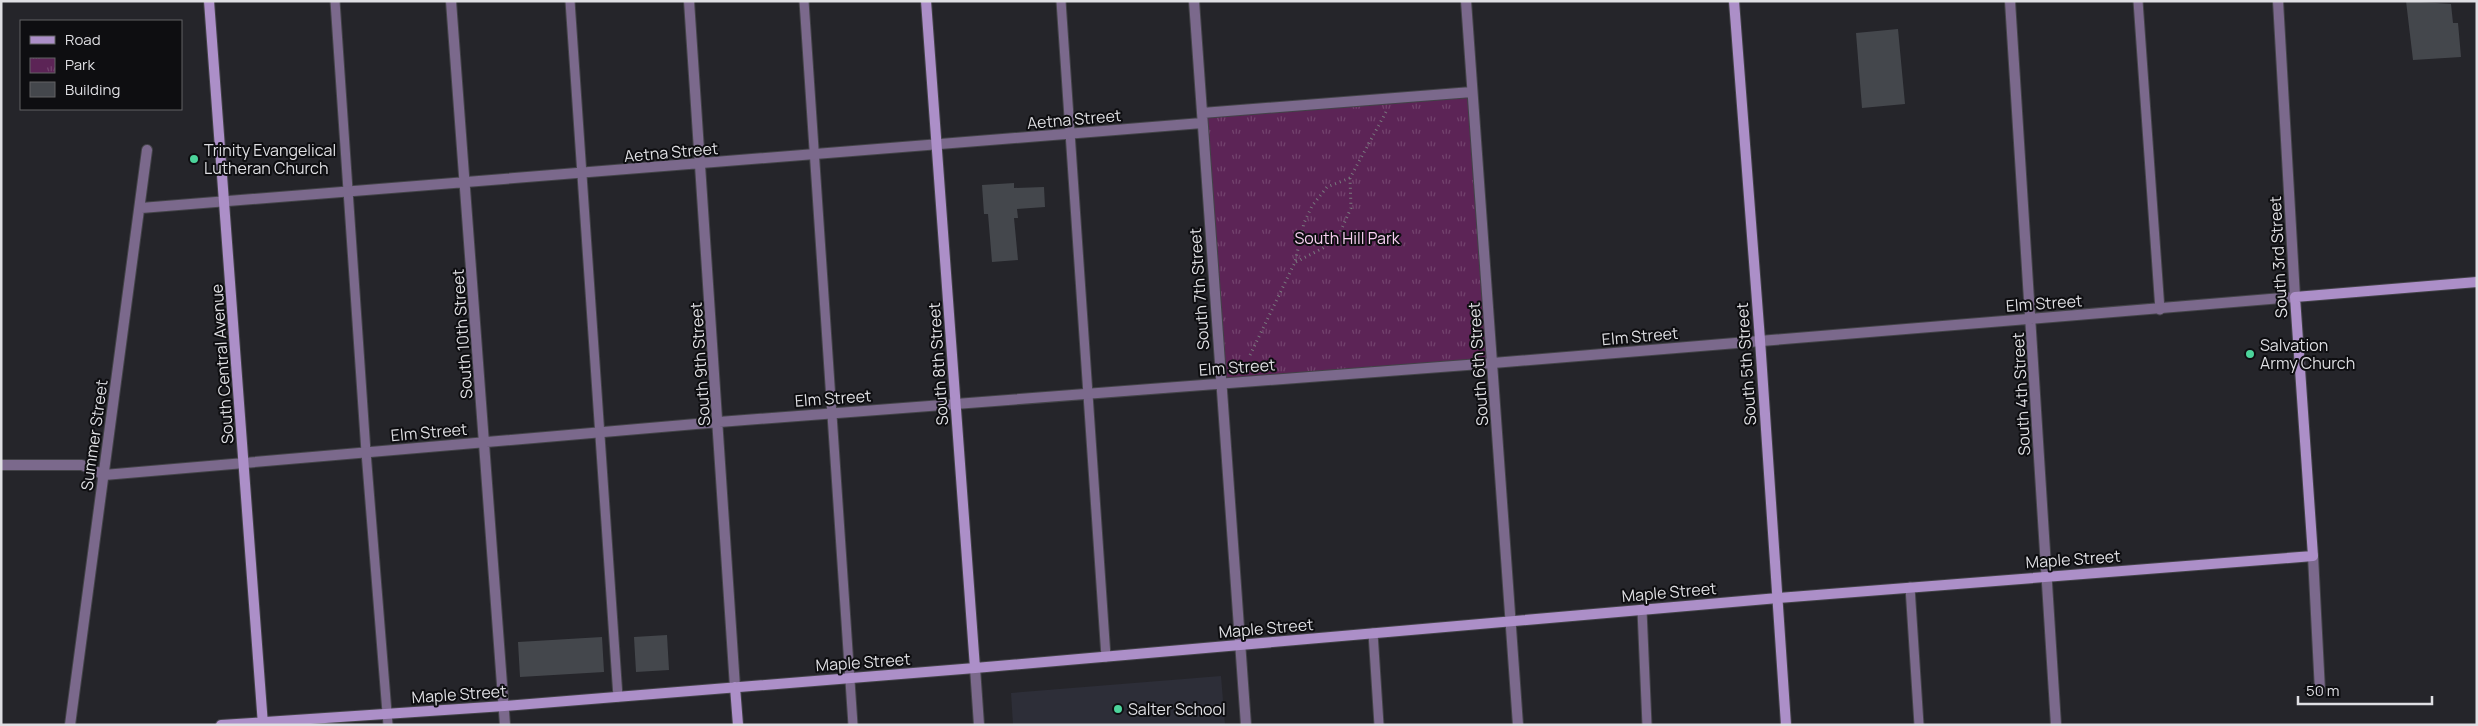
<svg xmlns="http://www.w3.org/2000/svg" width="2478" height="726" font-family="Manrope,sans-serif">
<defs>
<pattern id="park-tufts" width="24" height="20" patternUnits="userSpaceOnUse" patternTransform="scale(1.25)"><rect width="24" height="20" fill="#5c2456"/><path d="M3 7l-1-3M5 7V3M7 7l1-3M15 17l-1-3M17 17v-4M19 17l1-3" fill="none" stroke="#73436e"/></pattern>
</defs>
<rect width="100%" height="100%" fill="#25252a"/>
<path fill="#2d2e38" d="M 1221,676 L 1225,725 L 1013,725 L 1011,693 Z"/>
<path fill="url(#park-tufts)" d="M 1472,92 L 1493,363 L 1221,382 L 1202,113 Z"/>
<path fill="#44474c" d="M 2406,1 L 2451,4 L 2453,23 L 2458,23 L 2461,57 L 2413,60 Z
M 1898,29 L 1905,104 L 1862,108 L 1856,33 Z
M 1014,183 L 1014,188 L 1044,187 L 1045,207 L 1017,209 L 1018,218 L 1014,218 L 1018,260 L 992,262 L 988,214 L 984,214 L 982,185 Z
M 667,635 L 669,670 L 636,672 L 634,637 Z
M 602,637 L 604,672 L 520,677 L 518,642 Z"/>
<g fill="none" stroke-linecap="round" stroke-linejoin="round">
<g stroke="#434348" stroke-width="11">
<path id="lane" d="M 335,1 L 366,452 L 388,725
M 570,1 L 618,697
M 804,1 L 853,725
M 1061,1 L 1106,657
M 2138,1 L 2160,310
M 1910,587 L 1919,725
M 1642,610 L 1647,725
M 1373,633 L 1379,725"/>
</g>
<g stroke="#434348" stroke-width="12">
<path id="street" d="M 451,1 L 505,725
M 689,1 L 735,687
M 1194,1 L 1246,725
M 1466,1 L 1518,725
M 2010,1 L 2056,725
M 1202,113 L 1472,92
M 141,208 L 1202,123
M 1,465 L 82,465 L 104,475 L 719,422 L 1493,363 L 2295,297 L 2278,1
M 2313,556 L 2320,691
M 975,668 L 979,725
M 70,725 L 147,150"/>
</g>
<g stroke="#434348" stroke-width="12">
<path id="secondary" d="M 209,1 L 263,725
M 926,1 L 975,668
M 1734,1 L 1760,340 L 1786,725
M 735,687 L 738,725
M 221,725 L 504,706 L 975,668 L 1778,598 L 2313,556 L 2295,297 L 2477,282"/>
</g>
<path stroke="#79797e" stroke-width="3" stroke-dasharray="1 4" stroke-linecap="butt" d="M 1296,262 L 1323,248 L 1338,237 L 1351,208 L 1350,178 L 1386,112
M 1250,355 L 1295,262 L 1304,223 L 1312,206 L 1327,187 L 1350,178"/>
<use href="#lane" stroke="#7b698c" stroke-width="9"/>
<use href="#street" stroke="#7b698c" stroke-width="10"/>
<use href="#secondary" stroke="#ac8fc8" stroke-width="10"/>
</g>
<g fill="#4cd49b" stroke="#0e0e11" stroke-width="2">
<circle cx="194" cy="159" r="5"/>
<circle cx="2250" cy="354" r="5"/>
<circle cx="1118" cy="709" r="5"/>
</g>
<g text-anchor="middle" stroke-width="4" stroke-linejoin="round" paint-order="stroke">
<g font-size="16" fill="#dfdfe3" stroke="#0e0e11">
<text transform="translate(1074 119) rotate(-5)" y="6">Aetna Street</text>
<text transform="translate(671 152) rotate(-5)" y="6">Aetna Street</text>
<text transform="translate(2278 257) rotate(-93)" y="6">South 3rd Street</text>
<text transform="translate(1199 289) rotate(-94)" y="6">South 7th Street</text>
<text transform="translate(2044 303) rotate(-4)" y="6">Elm Street</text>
<text transform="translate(462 334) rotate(-94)" y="6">South 10th Street</text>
<text transform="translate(1640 336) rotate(-5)" y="6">Elm Street</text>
<text transform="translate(222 364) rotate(-94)" y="6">South Central Avenue</text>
<text transform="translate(700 364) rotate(-94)" y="6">South 9th Street</text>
<text transform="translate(938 364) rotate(-94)" y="6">South 8th Street</text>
<text transform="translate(1478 364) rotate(-94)" y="6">South 6th Street</text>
<text transform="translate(1746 364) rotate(-94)" y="6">South 5th Street</text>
<text transform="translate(1237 367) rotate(-4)" y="6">Elm Street</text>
<text transform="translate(2021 394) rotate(-93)" y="6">South 4th Street</text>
<text transform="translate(833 398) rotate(-4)" y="6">Elm Street</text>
<text transform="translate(429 432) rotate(-5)" y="6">Elm Street</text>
<text transform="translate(94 435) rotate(-82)" y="6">Summer Street</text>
<text transform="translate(2073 559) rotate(-4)" y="6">Maple Street</text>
<text transform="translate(1669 592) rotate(-5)" y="6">Maple Street</text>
<text transform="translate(1266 628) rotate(-5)" y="6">Maple Street</text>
<text transform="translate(863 662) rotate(-4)" y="6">Maple Street</text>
<text transform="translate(459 694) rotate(-4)" y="6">Maple Street</text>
</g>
<g font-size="16" fill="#dfdfe3" stroke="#0e0e11" text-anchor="start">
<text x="204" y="156">Trinity Evangelical<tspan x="204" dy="18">Lutheran Church</tspan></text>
<text x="2260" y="351">Salvation<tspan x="2260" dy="18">Army Church</tspan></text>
<text x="1128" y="715">Salter School</text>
</g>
<g font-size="16" fill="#f7cff0" stroke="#0e0e11">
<text x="1347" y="244">South Hill Park</text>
</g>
</g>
<rect width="2478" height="726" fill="none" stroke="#dfdfe3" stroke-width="5"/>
<rect x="20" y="20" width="162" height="90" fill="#0e0e11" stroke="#626265"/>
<rect x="30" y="36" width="25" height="8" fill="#ac8fc8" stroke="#626265"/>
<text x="65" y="45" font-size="15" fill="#dfdfe3">Road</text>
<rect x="30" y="58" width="25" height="15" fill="url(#park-tufts)" stroke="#626265"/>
<text x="65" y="70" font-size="15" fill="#dfdfe3">Park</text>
<rect x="30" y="82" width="25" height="15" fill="#44474c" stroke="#626265"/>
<text x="65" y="95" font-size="15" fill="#dfdfe3">Building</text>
<path d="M2298 696v8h134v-8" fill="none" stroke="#dfdfe3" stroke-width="2.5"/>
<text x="2306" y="696" font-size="15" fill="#dfdfe3" stroke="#0e0e11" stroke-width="4" paint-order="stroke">50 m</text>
</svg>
